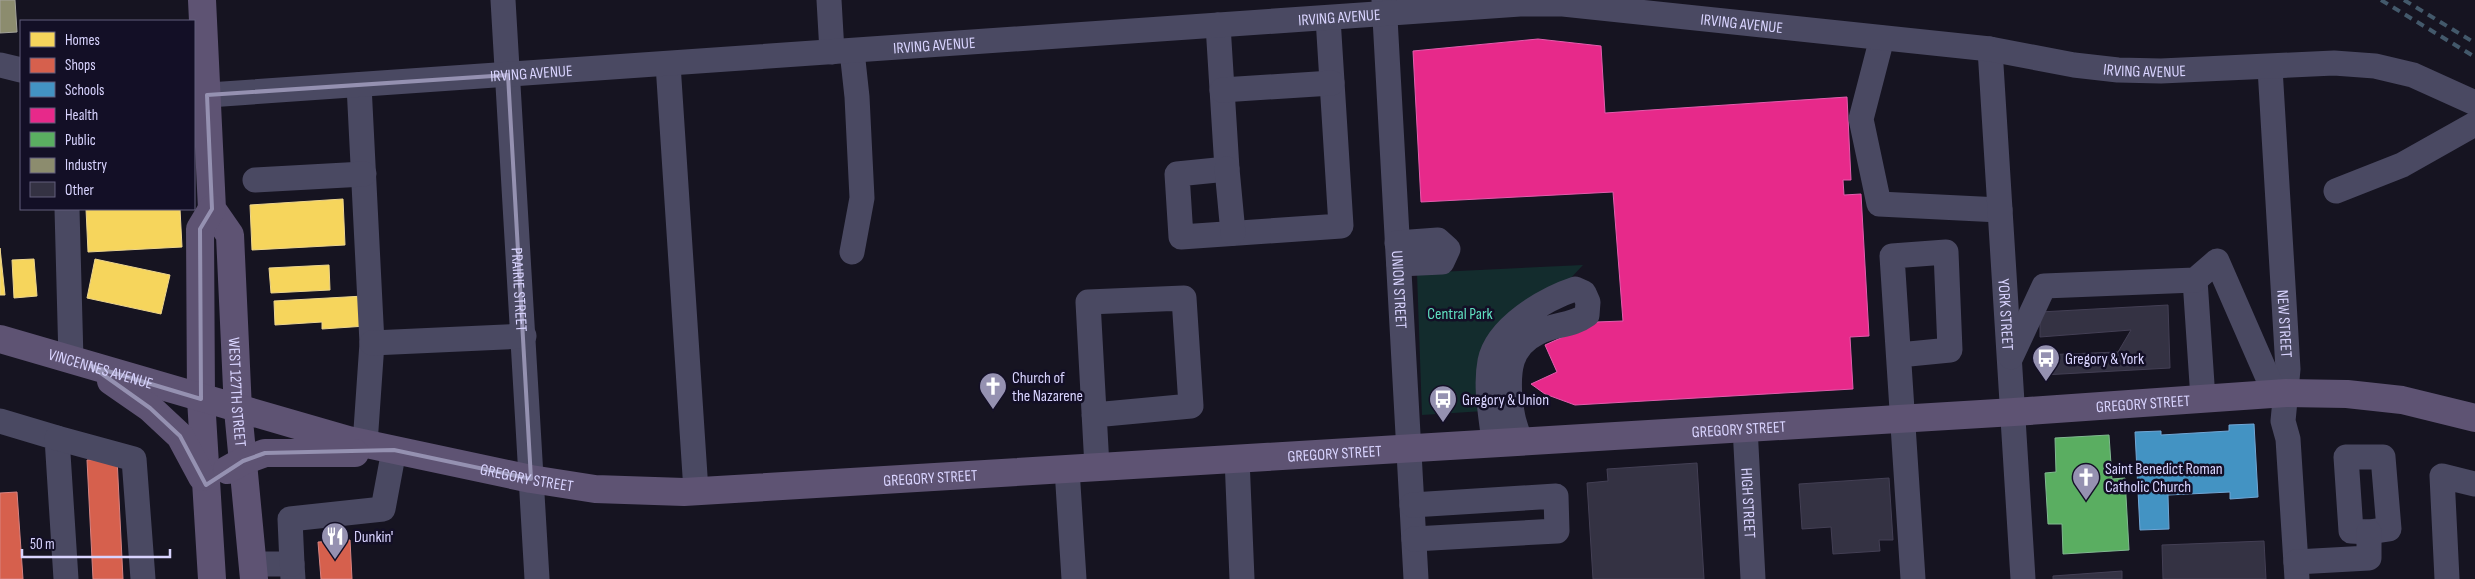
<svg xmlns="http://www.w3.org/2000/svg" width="2475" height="579" font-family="'Sofia Sans Condensed',sans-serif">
<rect width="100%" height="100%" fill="#161421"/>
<path fill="#132c2d" d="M 1583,265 L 1569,280 L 1484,411 L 1422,415 L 1417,273 Z"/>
<path fill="#f6d55c" stroke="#edd58d" d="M 343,199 L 345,245 L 252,250 L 250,205 Z
M 86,209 L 180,209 L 182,247 L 88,252 Z
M 0,248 L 5,295 L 0,295 Z
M 34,259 L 37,296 L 14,298 L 12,260 Z
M 95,259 L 170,275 L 161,314 L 87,298 Z
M 329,265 L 330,290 L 271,293 L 269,268 Z
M 364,296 L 366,326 L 322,329 L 322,322 L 275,325 L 274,301 Z"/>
<path fill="#d6604d" stroke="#d78382" d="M 117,458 L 123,579 L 93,579 L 87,460 Z
M 17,492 L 23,579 L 0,579 L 0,493 Z
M 350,540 L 352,579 L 321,579 L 318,542 Z"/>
<path fill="#4393c3" stroke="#70a6d5" d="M 2254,424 L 2258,497 L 2230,499 L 2230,492 L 2168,495 L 2169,529 L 2140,530 L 2135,432 L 2161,431 L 2161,435 L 2229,431 L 2229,425 Z"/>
<path fill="#e7298a" stroke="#e35cad" d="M 1538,39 L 1601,46 L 1605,113 L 1847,97 L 1851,180 L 1843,180 L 1844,195 L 1861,194 L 1869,336 L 1850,337 L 1853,389 L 1575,405 L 1545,394 L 1531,384 L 1557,372 L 1545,345 L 1596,322 L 1623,321 L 1613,192 L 1421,202 L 1413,51 Z"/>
<path fill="#5aae61" stroke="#80b990" d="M 2109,435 L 2112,479 L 2125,478 L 2129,550 L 2063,554 L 2062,524 L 2048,524 L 2045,473 L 2056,472 L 2055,438 Z"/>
<path fill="#8c8c6e" stroke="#a3a29a" d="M 0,0 L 15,0 L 17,32 L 0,33 Z"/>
<path fill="#343243" stroke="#433f54" d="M 2168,305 L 2170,368 L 2043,375 L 2041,355 L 2118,352 L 2131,330 L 2040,337 L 2040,312 Z
M 1697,463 L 1704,579 L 1593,579 L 1587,483 L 1608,481 L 1607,469 Z
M 1889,478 L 1893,540 L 1879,540 L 1880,551 L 1833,554 L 1831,527 L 1802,529 L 1799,484 Z
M 2264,541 L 2266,579 L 2163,579 L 2162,545 Z
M 2122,571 L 2122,579 L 2053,579 L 2053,576 Z"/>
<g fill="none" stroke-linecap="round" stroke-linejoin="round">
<g stroke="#4a4962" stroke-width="25">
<path id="s1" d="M 503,0 L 537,579"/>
<path d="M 829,0 L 832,52"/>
<path id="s2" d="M 1384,0 L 1416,579"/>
<path d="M 1218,25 L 1227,169 L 1177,174 L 1181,237 L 1341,226 L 1328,18"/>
<path d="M 1882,38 L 1861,119 L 1879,204 L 2000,210"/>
<path id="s3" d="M 1990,49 L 2023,579"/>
<path d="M 852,51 L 857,97 L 862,198 L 852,252"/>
<path d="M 668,64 L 696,491"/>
<path d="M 0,65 L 21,70"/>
<path id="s4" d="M 2270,68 L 2288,369 L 2283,421 L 2288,439 L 2297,579"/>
<path d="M 359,85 L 372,343 L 365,444"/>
<path d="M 1222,90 L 1332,83"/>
<path id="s5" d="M 194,96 L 1520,4 L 1563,4 L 1990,49 L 2074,65 L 2118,70 L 2161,71 L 2334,63 L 2375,66 L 2413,75 L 2475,103"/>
<path d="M 1227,169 L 1233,233"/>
<path d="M 255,180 L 364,174"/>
<path d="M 2336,191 L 2402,165 L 2475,124"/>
<path d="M 67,209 L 71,360"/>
<path d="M 1397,243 L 1438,240 L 1448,249 L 1442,262 L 1399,264"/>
<path d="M 2195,280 L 2203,399"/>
<path d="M 372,343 L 524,336"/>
<path d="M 1899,355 L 1950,350 L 1946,252 L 1892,256 L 1913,579"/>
<path d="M 2011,357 L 2044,286 L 2195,280 L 2217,261 L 2275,394"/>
<path d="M 1094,415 L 1191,406 L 1184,298 L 1088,302 L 1097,467"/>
<path d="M 0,421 L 57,438 L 66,579"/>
<path id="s6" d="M 1745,427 L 1753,579"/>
<path d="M 57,438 L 134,459 L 143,579"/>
<path d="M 1494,442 C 1491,415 1485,387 1490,361 C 1497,327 1545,299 1575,289 L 1584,293 L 1588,302 L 1587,315 C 1572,326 1553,324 1537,333 C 1509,347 1508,372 1510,399 C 1512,414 1514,427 1521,440"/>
<path d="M 2346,457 L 2383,457 L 2389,529 L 2369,532 L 2351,531 Z"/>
<path d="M 1237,458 L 1242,579"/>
<path d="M 1067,469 L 1074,579"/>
<path d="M 1412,505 L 1556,496 L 1557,531 L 1414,539"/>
<path d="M 2296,562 L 2369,558 L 2369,532"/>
<path d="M 253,564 L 292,564 L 293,579"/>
<path d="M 292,564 L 290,519 L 383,509 L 394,450"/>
<path d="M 2447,579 L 2442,476 L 2475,484"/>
</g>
<g stroke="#5e5373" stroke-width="28">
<path id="s7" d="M 202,0 L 212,209 L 230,235 L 238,410 L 254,579"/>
<path d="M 212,209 L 200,229 L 201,399 L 212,579"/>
<path id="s8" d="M 0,339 L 348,440 L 531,479 L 595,489 L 684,492 L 2014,412 L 2286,393 L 2347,394 L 2402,400 L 2475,418"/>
<path d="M 111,381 L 150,408 L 180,436 L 202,477"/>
<path d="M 227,470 L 243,461 L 265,453 L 355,453"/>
</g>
<path stroke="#43596b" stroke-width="4" stroke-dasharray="8 6" stroke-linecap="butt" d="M 2381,0 L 2475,57
M 2404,0 L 2475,43"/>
</g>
<path fill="none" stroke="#9591b1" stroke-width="4" stroke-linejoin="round" d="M 508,75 L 531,479 L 394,450 L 265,453 L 243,461 L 206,485 L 180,436 L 150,408 L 91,366 L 201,399 L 200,229 L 212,209 L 207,95 Z"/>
<defs>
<g id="bus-pin" transform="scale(1.4375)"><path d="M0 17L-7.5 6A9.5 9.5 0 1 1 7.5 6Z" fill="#9591b1" stroke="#130f26"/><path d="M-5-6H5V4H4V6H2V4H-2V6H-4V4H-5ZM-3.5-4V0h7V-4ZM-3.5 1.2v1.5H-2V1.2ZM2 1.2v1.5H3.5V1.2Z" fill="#fff"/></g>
<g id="church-pin" transform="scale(1.4375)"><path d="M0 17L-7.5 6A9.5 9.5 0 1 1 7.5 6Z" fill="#9591b1" stroke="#130f26"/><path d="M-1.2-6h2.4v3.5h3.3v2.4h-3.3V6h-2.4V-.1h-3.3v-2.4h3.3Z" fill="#fff"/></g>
<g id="restaurant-pin" transform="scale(1.4375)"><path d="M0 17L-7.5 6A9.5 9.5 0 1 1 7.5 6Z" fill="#9591b1" stroke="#130f26"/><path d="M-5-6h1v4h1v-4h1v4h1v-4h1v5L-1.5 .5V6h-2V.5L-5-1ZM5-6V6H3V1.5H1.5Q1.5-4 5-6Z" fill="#fff"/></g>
</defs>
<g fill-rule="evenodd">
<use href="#bus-pin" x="2046" y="358"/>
<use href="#church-pin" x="993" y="386"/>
<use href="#bus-pin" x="1443" y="399"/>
<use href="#church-pin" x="2086" y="477"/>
<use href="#restaurant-pin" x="335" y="536"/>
</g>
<g text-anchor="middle" stroke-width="5" stroke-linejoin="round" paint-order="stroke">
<g font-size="16" fill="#d9d4ff" stroke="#130f26">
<text dy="6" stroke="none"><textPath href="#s5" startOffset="1148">IRVING AVENUE</textPath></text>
<text dy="6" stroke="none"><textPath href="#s5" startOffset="1552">IRVING AVENUE</textPath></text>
<text dy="6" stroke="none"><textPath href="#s5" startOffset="742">IRVING AVENUE</textPath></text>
<text dy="6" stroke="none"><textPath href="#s5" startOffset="1958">IRVING AVENUE</textPath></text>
<text dy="6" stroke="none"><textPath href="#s5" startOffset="338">IRVING AVENUE</textPath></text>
<text dy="6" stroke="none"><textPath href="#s1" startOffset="290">PRAIRIE STREET</textPath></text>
<text dy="6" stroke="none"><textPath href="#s2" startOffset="290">UNION STREET</textPath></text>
<text dy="6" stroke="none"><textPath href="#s3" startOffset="266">YORK STREET</textPath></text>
<text dy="6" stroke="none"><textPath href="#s4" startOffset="256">NEW STREET</textPath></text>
<text dy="6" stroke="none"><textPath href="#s8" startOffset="105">VINCENNES AVENUE</textPath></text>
<text dy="6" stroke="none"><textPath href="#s7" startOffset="398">WEST 127TH STREET</textPath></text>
<text dy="6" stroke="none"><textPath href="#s8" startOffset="2165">GREGORY STREET</textPath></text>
<text dy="6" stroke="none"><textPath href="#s8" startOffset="1760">GREGORY STREET</textPath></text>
<text dy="6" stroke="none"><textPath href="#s8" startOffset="1355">GREGORY STREET</textPath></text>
<text dy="6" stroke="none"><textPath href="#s8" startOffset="545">GREGORY STREET</textPath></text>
<text dy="6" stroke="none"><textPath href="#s8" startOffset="950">GREGORY STREET</textPath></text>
<text dy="6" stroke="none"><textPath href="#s6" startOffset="76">HIGH STREET</textPath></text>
</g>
<g font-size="16" fill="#5fe0c0" stroke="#130f26">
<text x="1460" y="319">Central Park</text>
</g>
<g font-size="16" fill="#d9d4ff" stroke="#130f26" text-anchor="start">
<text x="2065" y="364">Gregory &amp; York</text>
<text x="1012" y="383">Church of<tspan x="1012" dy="18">the Nazarene</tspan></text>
<text x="1462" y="405">Gregory &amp; Union</text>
<text x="2105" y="474">Saint Benedict Roman<tspan x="2105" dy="18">Catholic Church</tspan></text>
<text x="354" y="542">Dunkin'</text>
</g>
</g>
<rect x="20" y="20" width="175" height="190" fill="#130f26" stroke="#625e7d"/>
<rect x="30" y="32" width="25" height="15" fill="#f6d55c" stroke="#625e7d"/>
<text x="65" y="45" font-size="15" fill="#d9d4ff">Homes</text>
<rect x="30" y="58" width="25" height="15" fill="#d6604d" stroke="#625e7d"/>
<text x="65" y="70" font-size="15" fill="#d9d4ff">Shops</text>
<rect x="30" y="82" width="25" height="15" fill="#4393c3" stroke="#625e7d"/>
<text x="65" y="95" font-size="15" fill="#d9d4ff">Schools</text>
<rect x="30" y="108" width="25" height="15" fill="#e7298a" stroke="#625e7d"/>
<text x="65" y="120" font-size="15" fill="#d9d4ff">Health</text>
<rect x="30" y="132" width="25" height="15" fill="#5aae61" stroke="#625e7d"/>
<text x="65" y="145" font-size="15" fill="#d9d4ff">Public</text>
<rect x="30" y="158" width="25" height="15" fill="#8c8c6e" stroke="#625e7d"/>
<text x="65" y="170" font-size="15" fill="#d9d4ff">Industry</text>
<rect x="30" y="182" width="25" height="15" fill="#343243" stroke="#625e7d"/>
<text x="65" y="195" font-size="15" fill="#d9d4ff">Other</text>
<path d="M22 549v8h148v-8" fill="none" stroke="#d9d4ff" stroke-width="2.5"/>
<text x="30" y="549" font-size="15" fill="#d9d4ff" stroke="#130f26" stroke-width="4" paint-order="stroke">50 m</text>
</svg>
